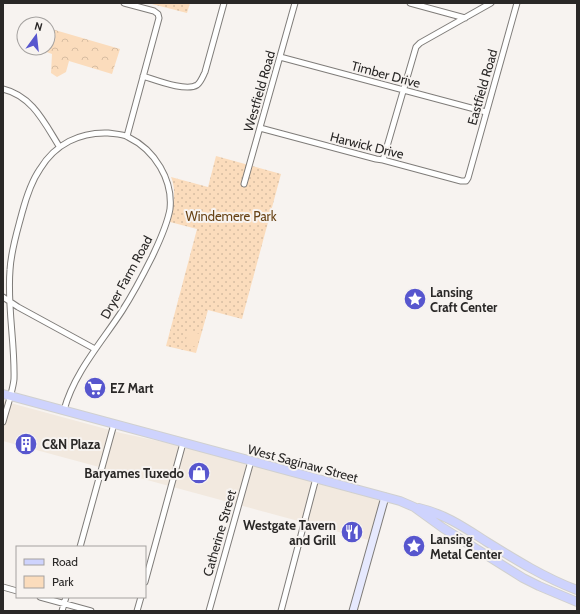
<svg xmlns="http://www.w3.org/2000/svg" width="580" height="614" font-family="Cabin,sans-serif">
<defs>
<pattern id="green-dots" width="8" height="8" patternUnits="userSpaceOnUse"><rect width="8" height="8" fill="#fbdcbc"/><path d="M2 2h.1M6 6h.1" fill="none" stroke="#d7bda2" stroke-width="1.8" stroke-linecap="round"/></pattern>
<pattern id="forest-crowns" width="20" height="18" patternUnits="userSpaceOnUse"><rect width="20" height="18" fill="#fbdcbc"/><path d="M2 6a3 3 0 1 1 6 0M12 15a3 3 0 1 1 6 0" fill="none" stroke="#d7bda2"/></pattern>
</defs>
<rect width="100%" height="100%" fill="#f7f3f0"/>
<path fill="#f2e9df" d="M 3,401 L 121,433 L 251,461 L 385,497 L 372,541 L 3,441 Z"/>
<path fill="url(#green-dots)" d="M 148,3 L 190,3 L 187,13 Z
M 216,156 L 281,174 L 242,319 L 208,310 L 196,353 L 166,346 L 197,229 L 170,222 C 173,207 177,191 171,177 L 208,187 Z"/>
<path fill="url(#forest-crowns)" d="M 48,28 L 120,49 L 112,74 L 69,61 L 66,72 L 57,77 L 51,73 L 52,54 L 41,50 L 42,48 L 48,48 Z"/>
<path fill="#fbdcbc" d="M 188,331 L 200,334 L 197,347 L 185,344 Z"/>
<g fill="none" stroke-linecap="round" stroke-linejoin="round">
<g stroke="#7f7c79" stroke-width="7">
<path id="street" d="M 124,3 L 154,11 L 158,14 L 159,18 L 127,136
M 410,3 L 465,18
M 280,57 L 486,112
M 143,76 C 156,80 186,92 197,85 C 201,82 203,76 205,72 L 224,3
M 3,89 C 32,96 44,122 59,146
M 260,128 L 376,159 L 383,160 L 461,181 L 466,181 L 468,178 L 517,3
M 383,160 L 416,47 L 420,43 L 491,3
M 244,184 L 295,3
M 3,297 L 18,307 L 95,349
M 3,422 C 6,410 13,391 14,379 C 15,343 7,306 10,270 C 11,250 17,232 22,213 C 26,198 31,182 40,169 C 55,144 80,132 108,133 C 115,134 123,134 128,137 C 155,150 173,180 170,209 C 167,226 159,242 152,257 C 143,275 133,294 122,311 C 101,343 74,373 64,410
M 80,547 L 114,424
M 145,582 L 183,443
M 3,587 L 17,591
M 40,597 L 91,611
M 62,611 L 66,597
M 137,611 L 141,597
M 209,611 L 251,461
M 281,611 L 316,478"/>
</g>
<g stroke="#7f7c79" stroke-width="9">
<path id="secondary" d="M 353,611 L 385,497"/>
</g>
<g stroke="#d0d0cf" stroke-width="10">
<path id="primary" d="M 3,394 L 400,501 L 414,507 L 443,528 L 523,578 L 539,586 L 577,602
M 419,508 C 445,514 465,528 487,542 C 516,560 545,578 577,590"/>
</g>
<use href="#street" stroke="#fff" stroke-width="5"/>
<use href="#secondary" stroke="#e6e9fe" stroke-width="7"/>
<use href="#primary" stroke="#ced3fd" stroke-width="8"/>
</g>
<defs>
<g id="sight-disc" transform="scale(1.15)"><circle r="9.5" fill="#5756ce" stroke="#f7f3f0"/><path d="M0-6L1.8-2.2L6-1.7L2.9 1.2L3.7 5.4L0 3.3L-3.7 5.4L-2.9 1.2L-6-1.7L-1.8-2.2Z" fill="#fff"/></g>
<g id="supermarket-disc" transform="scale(1.15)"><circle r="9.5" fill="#5756ce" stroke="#f7f3f0"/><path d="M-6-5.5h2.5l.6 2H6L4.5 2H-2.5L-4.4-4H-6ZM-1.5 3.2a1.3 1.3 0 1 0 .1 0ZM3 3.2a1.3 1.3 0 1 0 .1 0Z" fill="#fff"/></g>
<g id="building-disc" transform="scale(1.15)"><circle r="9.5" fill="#5756ce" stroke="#f7f3f0"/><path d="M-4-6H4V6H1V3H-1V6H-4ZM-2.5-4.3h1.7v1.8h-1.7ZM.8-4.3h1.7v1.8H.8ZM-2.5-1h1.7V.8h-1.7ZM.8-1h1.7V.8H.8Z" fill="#fff"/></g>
<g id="shop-disc" transform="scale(1.15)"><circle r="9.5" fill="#5756ce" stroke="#f7f3f0"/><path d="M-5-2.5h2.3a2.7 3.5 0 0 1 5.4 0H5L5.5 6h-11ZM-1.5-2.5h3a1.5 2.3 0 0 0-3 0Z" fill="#fff"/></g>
<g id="restaurant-disc" transform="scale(1.15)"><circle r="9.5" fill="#5756ce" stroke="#f7f3f0"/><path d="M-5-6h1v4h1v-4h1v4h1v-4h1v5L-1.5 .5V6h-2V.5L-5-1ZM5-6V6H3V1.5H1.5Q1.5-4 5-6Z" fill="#fff"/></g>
</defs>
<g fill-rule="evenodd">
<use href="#sight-disc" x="415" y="299"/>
<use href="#supermarket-disc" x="95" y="388"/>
<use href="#building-disc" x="26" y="444"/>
<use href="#shop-disc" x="199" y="473"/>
<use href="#restaurant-disc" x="352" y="532"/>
<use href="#sight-disc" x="414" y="546"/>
</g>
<g text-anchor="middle" stroke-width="4" stroke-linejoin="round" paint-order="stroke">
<g font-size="13" fill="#2a2827" stroke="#f7f3f0">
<text transform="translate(386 74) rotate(15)" y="5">Timber Drive</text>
<text transform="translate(482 87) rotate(-74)" y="5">Eastfield Road</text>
<text transform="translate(259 91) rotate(-74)" y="5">Westfield Road</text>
<text transform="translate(367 145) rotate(14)" y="5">Harwick Drive</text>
<text transform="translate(126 277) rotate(-61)" y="5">Dryer Farm Road</text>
<text transform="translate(303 463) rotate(15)" y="5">West Saginaw Street</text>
<text transform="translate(219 533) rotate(-74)" y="5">Catherine Street</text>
</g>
<g font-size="13" fill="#684316" stroke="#f7f3f0">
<text x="231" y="221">Windemere Park</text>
</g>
<g font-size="13" font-weight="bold" fill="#2a2827" stroke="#f7f3f0" text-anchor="start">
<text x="430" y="297">Lansing<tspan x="430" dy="15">Craft Center</tspan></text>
<text x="110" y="393">EZ Mart</text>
<text x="42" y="449">C&amp;N Plaza</text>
<text x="184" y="478" text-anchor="end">Baryames Tuxedo</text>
<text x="336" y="530" text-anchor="end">Westgate Tavern<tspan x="336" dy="15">and Grill</tspan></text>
<text x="430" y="544">Lansing<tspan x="430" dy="15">Metal Center</tspan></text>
</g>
</g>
<rect width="580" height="614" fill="none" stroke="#2a2827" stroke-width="8"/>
<rect x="16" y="546" width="130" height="52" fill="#f7f3f0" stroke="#a5a2a0"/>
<rect x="24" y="559" width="20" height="6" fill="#ced3fd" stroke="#a5a2a0"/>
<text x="52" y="566" font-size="12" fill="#2a2827">Road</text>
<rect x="24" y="576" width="20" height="12" fill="#fbdcbc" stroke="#a5a2a0"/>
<text x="52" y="586" font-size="12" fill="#2a2827">Park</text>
<g transform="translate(36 36) rotate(15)"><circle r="19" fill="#f7f3f0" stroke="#a5a2a0"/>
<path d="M0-3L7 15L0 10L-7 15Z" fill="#5756ce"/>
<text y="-6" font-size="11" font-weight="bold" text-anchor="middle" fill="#2a2827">N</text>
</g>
</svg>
